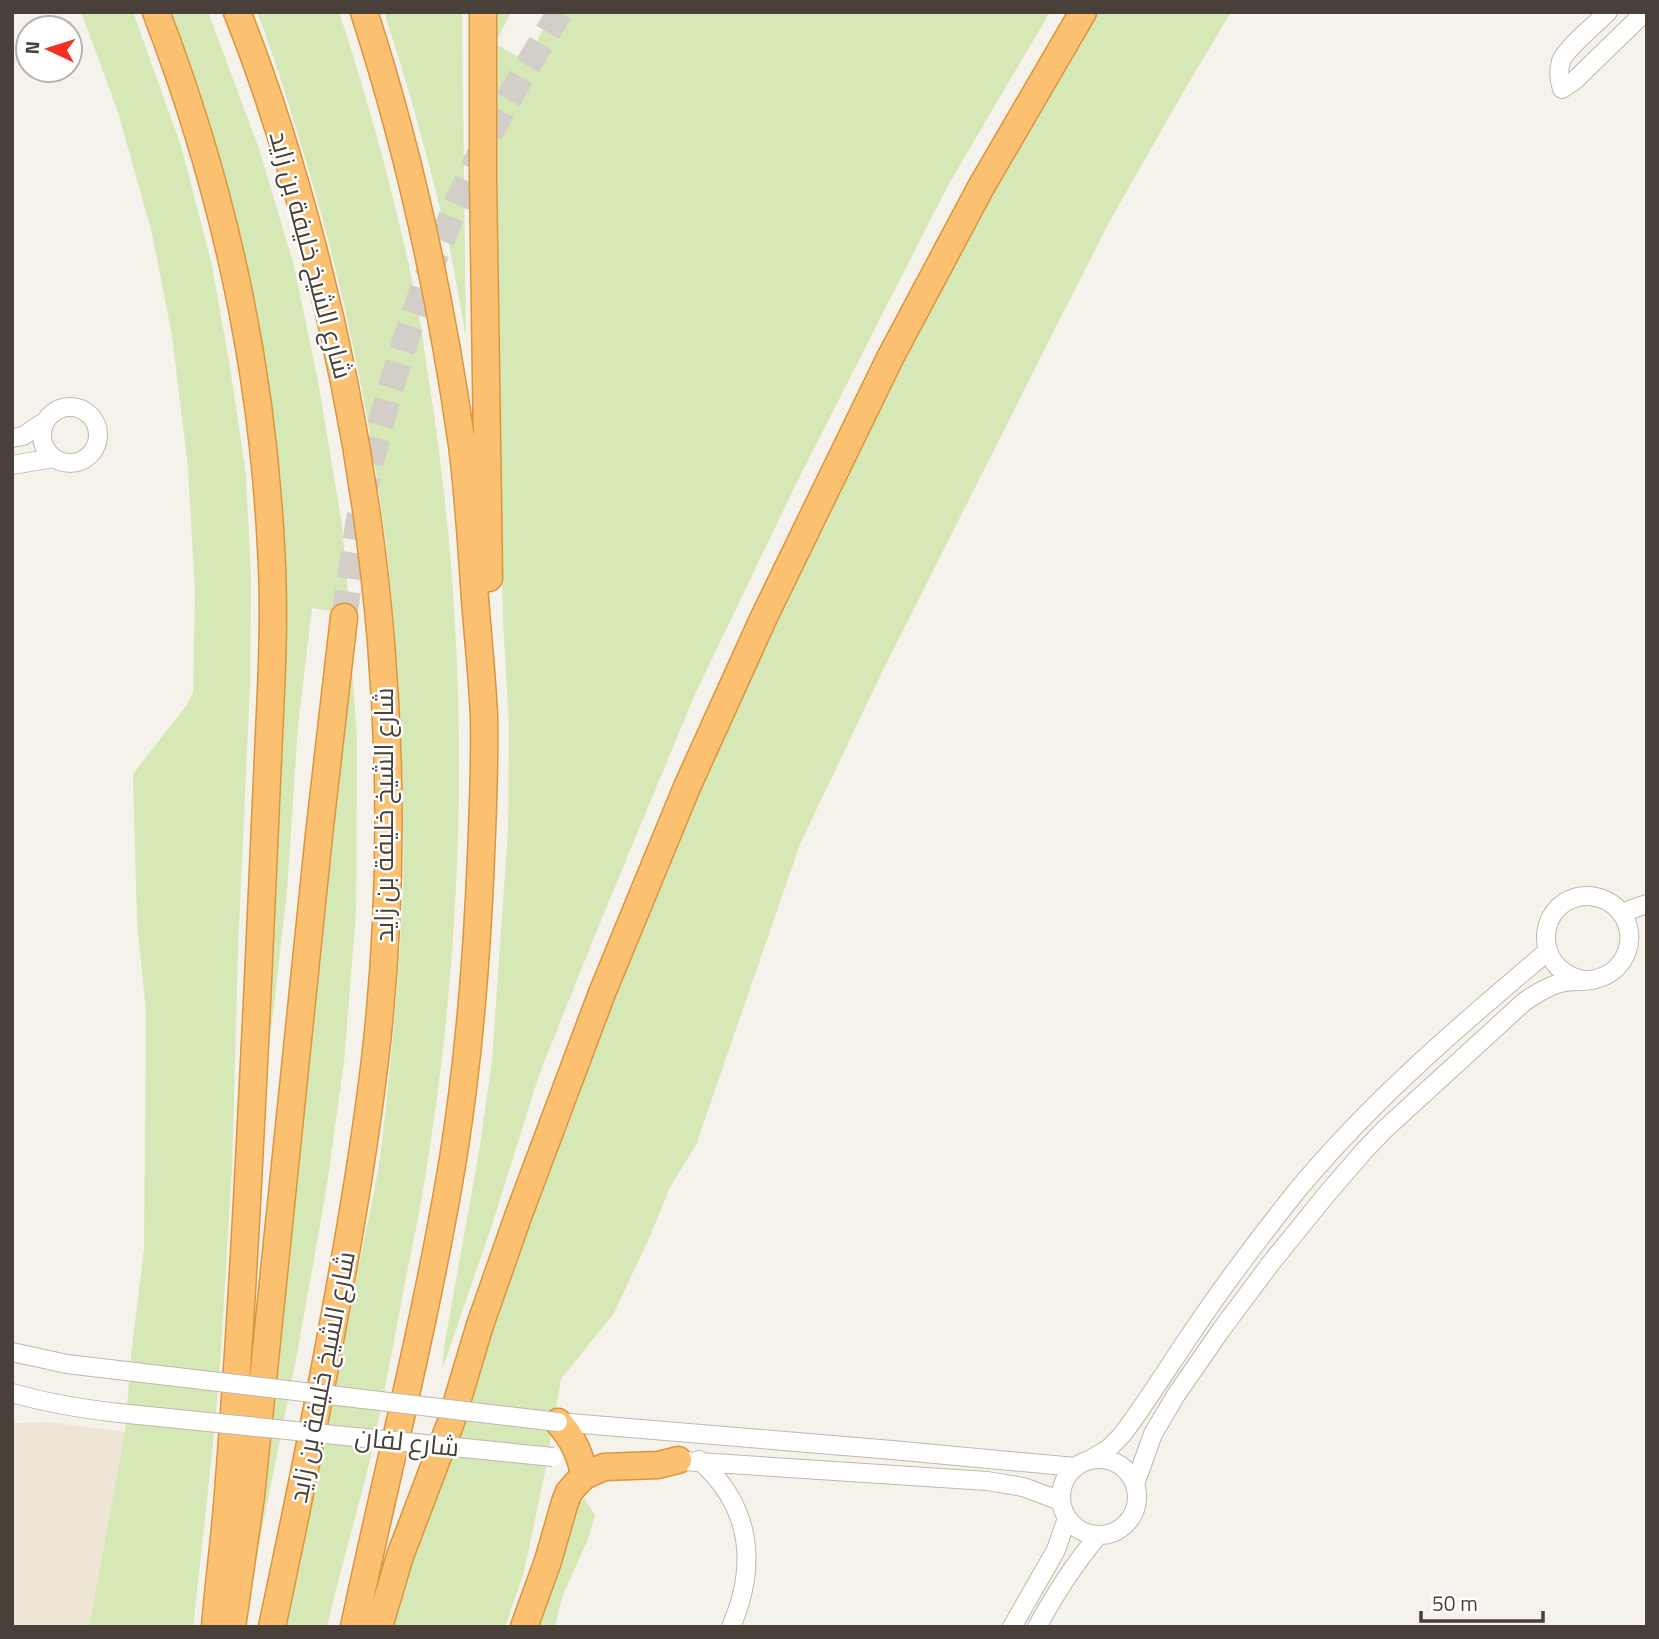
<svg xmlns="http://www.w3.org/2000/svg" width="1659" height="1639" font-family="'Titillium Web',Cairo,sans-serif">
<rect width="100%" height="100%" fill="#f5f1eb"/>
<path fill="#eee5d5" d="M 12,1420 L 17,1423 L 49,1422 L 125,1432 L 89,1627 L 12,1627 Z"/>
<path fill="#d5e8b5" d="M 81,12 L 133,12 L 181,146 L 211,261 L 229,361 L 246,475 L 251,578 L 250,685 L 238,949 L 232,1169 L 220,1365 L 213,1444 L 193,1627 L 89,1627 L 125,1432 L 131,1356 L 144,1249 L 146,1012 L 137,921 L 133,774 L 186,706 L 193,692 L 195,591 L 188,467 L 172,336 L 152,233 L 118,112 Z
M 167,12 L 208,12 L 259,149 L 294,266 L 318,381 L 342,525 L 350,614 L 312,608 L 298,725 L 287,891 L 274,1005 L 265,1077 L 279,496 Z
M 257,12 L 339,12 C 370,106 396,201 416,299 C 422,328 425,358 430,388 C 471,651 468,921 424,1184 C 417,1227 407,1270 399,1314 C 390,1362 381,1411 370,1459 C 357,1515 340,1570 327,1627 L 285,1627 C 309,1508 336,1390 358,1271 C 366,1228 377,1185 382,1141 C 391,1065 398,988 402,911 C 405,865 403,817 402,771 C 397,561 366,362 306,161 C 291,111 276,61 257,12 Z
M 384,12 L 462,12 L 466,337 C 460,305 455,273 448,241 C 430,164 409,88 384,12 Z
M 491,12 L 508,12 L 510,14 L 495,44 L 528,62 L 537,41 L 552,12 L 1050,12 L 947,187 L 797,482 L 695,694 L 595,935 L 539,1075 L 492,1225 L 442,1370 L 444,1347 L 479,1152 L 492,1061 L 508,831 L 509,725 L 503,621 Z
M 1096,12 L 1231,12 L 1185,89 L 1108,224 L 883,670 L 800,844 L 696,1145 L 670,1187 L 651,1234 L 614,1313 L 561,1379 L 544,1477 L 524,1572 L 505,1627 L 389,1627 L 436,1470 L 637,935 L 791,579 L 906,350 L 1029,123 Z
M 349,626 L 357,739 L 356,912 L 344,1062 L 326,1191 L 297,1354 L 247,1604 Z
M 584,1498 L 595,1515 L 588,1539 L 562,1597 L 555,1627 L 539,1627 L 577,1507 Z"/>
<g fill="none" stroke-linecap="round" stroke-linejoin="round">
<path stroke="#d3cec7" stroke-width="26" stroke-dasharray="26 13" stroke-linecap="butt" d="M 344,617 C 352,567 358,515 370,466 C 398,351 437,237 491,132 C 512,91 536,51 560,12"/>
<g stroke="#c1b8ad" stroke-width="20">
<path id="minor" d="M 1608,12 C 1596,24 1567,47 1561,61 C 1558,71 1559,80 1562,89 L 1574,81 L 1645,12
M42 435a28 28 0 1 1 56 0a28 28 0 1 1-56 0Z
M 12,438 L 23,436 L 44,422
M 12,465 L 54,458
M 1621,913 L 1647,904
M 12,1352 L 67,1364 L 126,1371
M 12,1393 C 47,1403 83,1409 119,1413
M 558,1422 L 892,1450 L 1075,1467
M1061 1497a38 38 0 1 1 76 0a38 38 0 1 1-76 0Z
M 1091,1459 L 1108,1449 L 1122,1435 C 1149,1399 1172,1361 1197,1325 C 1228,1279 1261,1236 1295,1193 C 1369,1103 1459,1026 1548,951
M 668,1460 L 987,1481 L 1023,1487 L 1061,1501
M 699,1460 C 751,1506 758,1564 731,1627
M 1135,1484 L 1153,1434 L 1176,1395 L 1221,1330 L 1271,1263 L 1326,1195 L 1364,1151 L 1384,1130 L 1524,1002 C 1534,995 1545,988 1557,984 C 1570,979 1586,983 1599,978 C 1626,970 1639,937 1621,913 C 1614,903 1602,897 1589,896 C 1538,895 1528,968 1583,980
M 1012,1627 L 1056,1550 L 1067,1518
M 1037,1627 C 1055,1594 1074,1564 1098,1536"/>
</g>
<g stroke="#db953f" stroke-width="29">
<path id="highway" d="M 156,12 C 222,183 262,364 271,547 C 275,610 272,672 269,735 C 266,817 262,899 258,981 C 250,1147 242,1314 229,1480 C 226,1529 219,1578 215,1627
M 237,12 C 268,89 292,168 313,248 C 381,506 405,776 377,1042 C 367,1135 351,1227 334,1319 C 315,1422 294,1524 272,1627
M 483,12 L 483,176 L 489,578
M 558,1422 C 573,1438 581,1455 584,1476
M 232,1627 L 251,1496 L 319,835 L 344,617
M 354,1627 C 387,1471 427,1317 453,1159 C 469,1059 477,958 481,856 C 483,810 485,763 484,716 C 482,673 477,629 474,585 C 471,538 468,492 462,445 C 441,299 410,153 364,12
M 379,1627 L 400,1556 L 451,1422 L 480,1325 L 519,1214 L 602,993 L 687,787 L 764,617 L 890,358 L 981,187 L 1083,12
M 524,1627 L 548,1561 L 565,1502 L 569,1492 L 576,1484 L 584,1476 L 604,1467 L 658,1465 L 678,1460"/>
</g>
<use href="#minor" stroke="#fff" stroke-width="18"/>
<use href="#highway" stroke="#fbc170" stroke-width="26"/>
<g stroke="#c1b8ad" stroke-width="20" stroke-linecap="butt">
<path id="minor-bridge" d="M 126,1371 L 558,1422
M 119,1413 L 553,1457"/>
</g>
<use href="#minor-bridge" stroke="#fff" stroke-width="18"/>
</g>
<g text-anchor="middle" stroke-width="5" stroke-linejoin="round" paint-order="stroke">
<g font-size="26" fill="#494139" stroke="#fff">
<text transform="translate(311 255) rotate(75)" y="9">شارع الشيخ خليفة بن زايد</text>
<text transform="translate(384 815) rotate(-90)" y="9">شارع الشيخ خليفة بن زايد</text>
<text transform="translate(322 1377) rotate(-79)" y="9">شارع الشيخ خليفة بن زايد</text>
<text transform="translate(407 1442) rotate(6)" y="9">شارع لفان</text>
</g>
</g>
<rect width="1659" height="1639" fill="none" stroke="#494139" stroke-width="28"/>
<g transform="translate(49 49) rotate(274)"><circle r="33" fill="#ffffff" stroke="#b6b3b0" stroke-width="2"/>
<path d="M0-5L12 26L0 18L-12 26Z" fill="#f53021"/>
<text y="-10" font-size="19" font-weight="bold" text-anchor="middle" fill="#494139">N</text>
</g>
<path d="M1421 1611v10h122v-10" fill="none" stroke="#494139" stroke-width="3.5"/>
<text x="1432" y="1611" font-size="21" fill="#494139" stroke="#ffffff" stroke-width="5" paint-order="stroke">50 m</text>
</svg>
